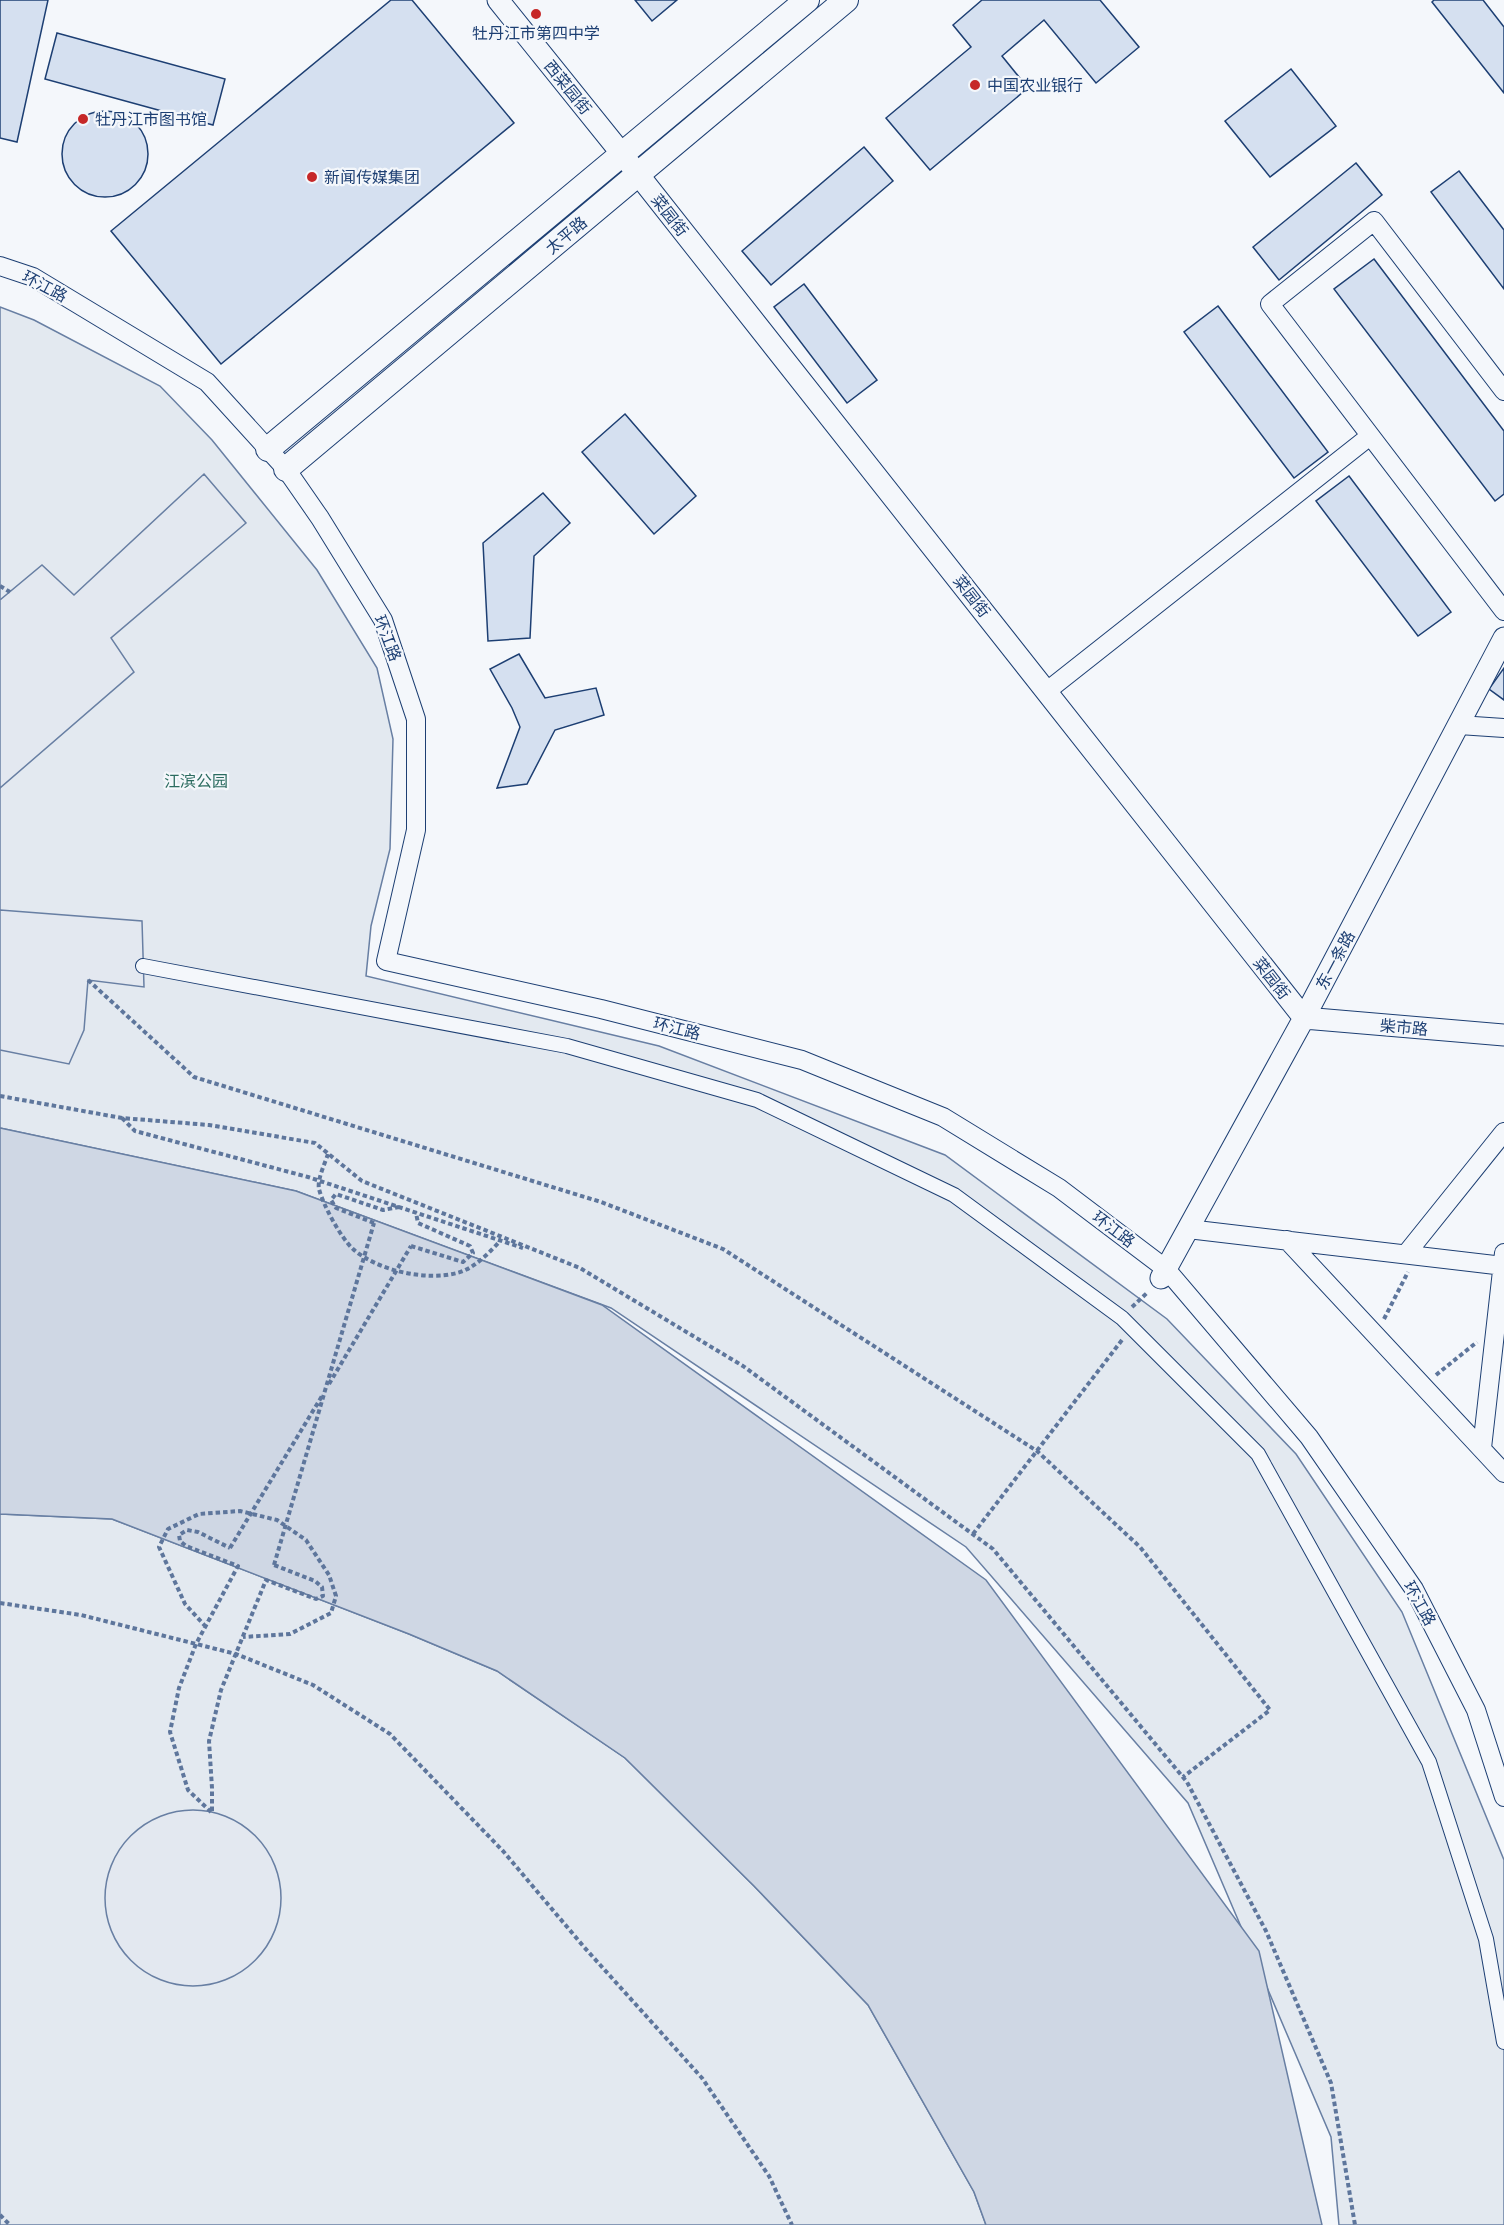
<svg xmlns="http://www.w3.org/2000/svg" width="1504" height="2225" font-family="'Fira Sans Condensed','Noto Sans SC',sans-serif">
<rect width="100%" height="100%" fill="#f4f7fb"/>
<path fill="#e3e9f0" stroke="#687fa3" stroke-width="1.5" d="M 0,307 L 34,320 L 160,386 L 212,440 L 317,570 L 377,668 L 393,739 L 390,849 L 371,926 L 366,976 L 659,1046 L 945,1155 L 1167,1319 L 1296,1454 L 1402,1612 L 1504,1860 L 1504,2225 L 1339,2225 L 1331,2137 L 1188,1803 L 966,1547 L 611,1308 L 296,1191 L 0,1128 Z
M 0,1514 L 112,1519 L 409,1634 L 497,1671 L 625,1758 L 754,1886 L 868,2005 L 974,2192 L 986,2225 L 0,2225 Z"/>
<path fill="#e3e8f0" stroke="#687fa3" stroke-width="1.5" d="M 204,474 L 246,523 L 111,638 L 134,672 L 0,788 L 0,600 L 42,565 L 74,595 Z
M 0,910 L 142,921 L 144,987 L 88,980 L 84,1030 L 69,1064 L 0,1050 Z
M105 1898a88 88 0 1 1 176 0a88 88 0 1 1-176 0Z"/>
<path fill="#cfd7e4" stroke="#687fa3" stroke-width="1.5" d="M 0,1128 L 296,1191 L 602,1305 L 986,1580 L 1259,1951 L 1322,2225 L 986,2225 L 974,2192 L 868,2005 L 754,1886 L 625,1758 L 497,1671 L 409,1634 L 112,1519 L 0,1514 Z"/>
<path fill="#d5e0f0" stroke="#1d3f73" stroke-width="1.5" d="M 0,0 L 48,0 L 17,142 L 0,138 Z
M 391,0 L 412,0 L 514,123 L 221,364 L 111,231 Z
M 635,0 L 677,0 L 652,21 Z
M 982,0 L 1100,0 L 1139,47 L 1096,83 L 1044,20 L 1002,56 L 1028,88 L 930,170 L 886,118 L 971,47 L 953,25 Z
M 1434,0 L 1483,0 L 1504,27 L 1504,93 L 1432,2 Z
M 57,33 L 225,79 L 213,125 L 45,79 Z
M 1291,69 L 1336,126 L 1270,177 L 1225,121 Z
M62 154a43 43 0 1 1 86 0a43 43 0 1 1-86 0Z
M 864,147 L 893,181 L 771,285 L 742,251 Z
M 1356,163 L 1382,195 L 1279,280 L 1253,247 Z
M 1459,171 L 1504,230 L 1504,289 L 1431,192 Z
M 1374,259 L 1504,431 L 1504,494 L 1495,501 L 1334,289 Z
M 804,284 L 877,380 L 847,403 L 774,307 Z
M 1218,306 L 1328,452 L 1294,478 L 1184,332 Z
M 625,414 L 696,496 L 654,534 L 582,452 Z
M 1349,476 L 1451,612 L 1418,636 L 1316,501 Z
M 543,493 L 570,523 L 534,556 L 530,638 L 488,641 L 483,543 Z
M 519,654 L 545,698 L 596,688 L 604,715 L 555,730 L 527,784 L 497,788 L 520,727 L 512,708 L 490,669 Z
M 1504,668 L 1504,700 L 1489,689 Z"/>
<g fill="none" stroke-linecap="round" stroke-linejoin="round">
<g stroke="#1d3f73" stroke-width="16">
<path id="pedestrian" d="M 143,966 L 567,1046 L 757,1100 L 954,1195 L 1122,1318 L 1258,1454 L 1429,1762 L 1486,1939 L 1504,2042"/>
</g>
<g stroke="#1d3f73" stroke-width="20">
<path id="minor" d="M 0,266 L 33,277 L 207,382 L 286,469 L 320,518 L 383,620 L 416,719 L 416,830 L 386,961 L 601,1009 L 802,1060 L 943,1117 L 1059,1188 L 1166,1269 L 1309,1437 L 1414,1589 L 1476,1710 L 1504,1797
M 1504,391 L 1374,221 L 1270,304 L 1504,611
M 1047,691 L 1370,436
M 1459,725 L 1504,728
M 1188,1229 L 1504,1266
M 1287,1240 L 1504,1473
M 1406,1254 L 1504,1132
M 1482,1448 L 1504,1253"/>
</g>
<g stroke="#1d3f73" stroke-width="23">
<path id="tertiary" d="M 498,0 L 622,154 L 1304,1018 L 1504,1035
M 1161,1278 L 1304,1018 L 1504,638"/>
</g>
<g stroke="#1d3f73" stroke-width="26">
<path id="secondary" d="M 268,449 L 807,0
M 286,469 L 846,0"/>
</g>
<path stroke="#5e769c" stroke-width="4" stroke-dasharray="4.5 3" stroke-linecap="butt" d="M 0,586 L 10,592
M 88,980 L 194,1077 L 601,1202 L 723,1249 L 1037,1451 L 1140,1547 L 1270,1710 L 1183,1777
M 0,1096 L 122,1118 L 209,1125 L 315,1143 L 362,1181 L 580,1268 L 743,1366 L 993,1549 L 1187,1782 L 1266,1931 L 1331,2083 L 1355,2225
M 122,1118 L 135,1131 L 308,1177 L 523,1248
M 328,1154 C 325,1163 317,1180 319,1189 C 323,1205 341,1238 353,1249 C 378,1271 426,1281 457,1273 C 474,1269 490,1252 501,1240
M 374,1223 L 336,1208 L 331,1200 L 336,1194 L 383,1210 L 399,1207
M 411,1246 L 463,1262 L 473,1253 L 470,1246 L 418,1223 L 416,1213
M 1132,1307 L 1148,1292
M 1384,1319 L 1408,1272
M 1436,1375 L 1477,1342
M 973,1534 L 1122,1340
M 0,1603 L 81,1615 L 236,1654 L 313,1685 L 390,1734 L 503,1851 L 584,1947 L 702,2078 L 769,2176 L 792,2225
M 206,1627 L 185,1604 L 159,1547 L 168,1529 L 199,1514 L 240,1511 L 277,1520 L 306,1540 L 329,1575 L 336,1596 L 331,1613 L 290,1634 L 243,1637
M 212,1811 L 212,1788 L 209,1741 L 221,1690 L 266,1580 L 316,1599 L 323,1596 L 322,1587 L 315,1581 L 274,1565
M 211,1812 L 188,1790 L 170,1732 L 179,1688 L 196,1644 L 238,1566 L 186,1546 L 180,1541 L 179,1535 L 187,1530 L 198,1532 L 230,1548
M 0,2215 L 10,2225"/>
<use href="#pedestrian" stroke="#f4f7fb" stroke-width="14"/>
<use href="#minor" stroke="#f4f7fb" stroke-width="18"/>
<use href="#tertiary" stroke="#f4f7fb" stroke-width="21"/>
<use href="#secondary" stroke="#f4f7fb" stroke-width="24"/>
<path stroke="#5e769c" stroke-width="4" stroke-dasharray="4.5 3" stroke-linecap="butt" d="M 329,1384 L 411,1246
M 230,1548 L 322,1396
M 274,1565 L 374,1223"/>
</g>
<g fill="#c62828" stroke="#f4f7fb" stroke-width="2">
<circle cx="536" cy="14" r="6"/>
<circle cx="975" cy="85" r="6"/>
<circle cx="83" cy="119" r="6"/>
<circle cx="312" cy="177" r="6"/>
</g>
<g text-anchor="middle" stroke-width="4.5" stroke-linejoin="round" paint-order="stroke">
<g font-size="16" fill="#1d3f73" stroke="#f4f7fb" text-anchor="start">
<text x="536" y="39" text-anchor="middle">牡丹江市第四中学</text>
<text x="987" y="91">中国农业银行</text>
<text x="95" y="125">牡丹江市图书馆</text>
<text x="324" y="183">新闻传媒集团</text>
</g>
<g font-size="16" fill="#1d3f73" stroke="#f4f7fb">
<text transform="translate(568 87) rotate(51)" y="6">西菜园街</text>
<text transform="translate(670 215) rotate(52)" y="6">菜园街</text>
<text transform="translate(566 235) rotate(-40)" y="6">太平路</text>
<text transform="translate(45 286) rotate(28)" y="6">环江路</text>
<text transform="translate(972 596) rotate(52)" y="6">菜园街</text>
<text transform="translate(388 638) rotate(69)" y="6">环江路</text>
<text transform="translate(1335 960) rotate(-62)" y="6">东一条路</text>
<text transform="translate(1272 978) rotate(52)" y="6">菜园街</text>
<text transform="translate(1404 1027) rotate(5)" y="6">柴市路</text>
<text transform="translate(677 1028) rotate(14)" y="6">环江路</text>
<text transform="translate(1114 1229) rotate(37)" y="6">环江路</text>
<text transform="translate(1420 1603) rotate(61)" y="6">环江路</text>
</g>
<g font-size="16" fill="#2c6c60" stroke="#f4f7fb">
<text x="196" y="787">江滨公园</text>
</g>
</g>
</svg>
